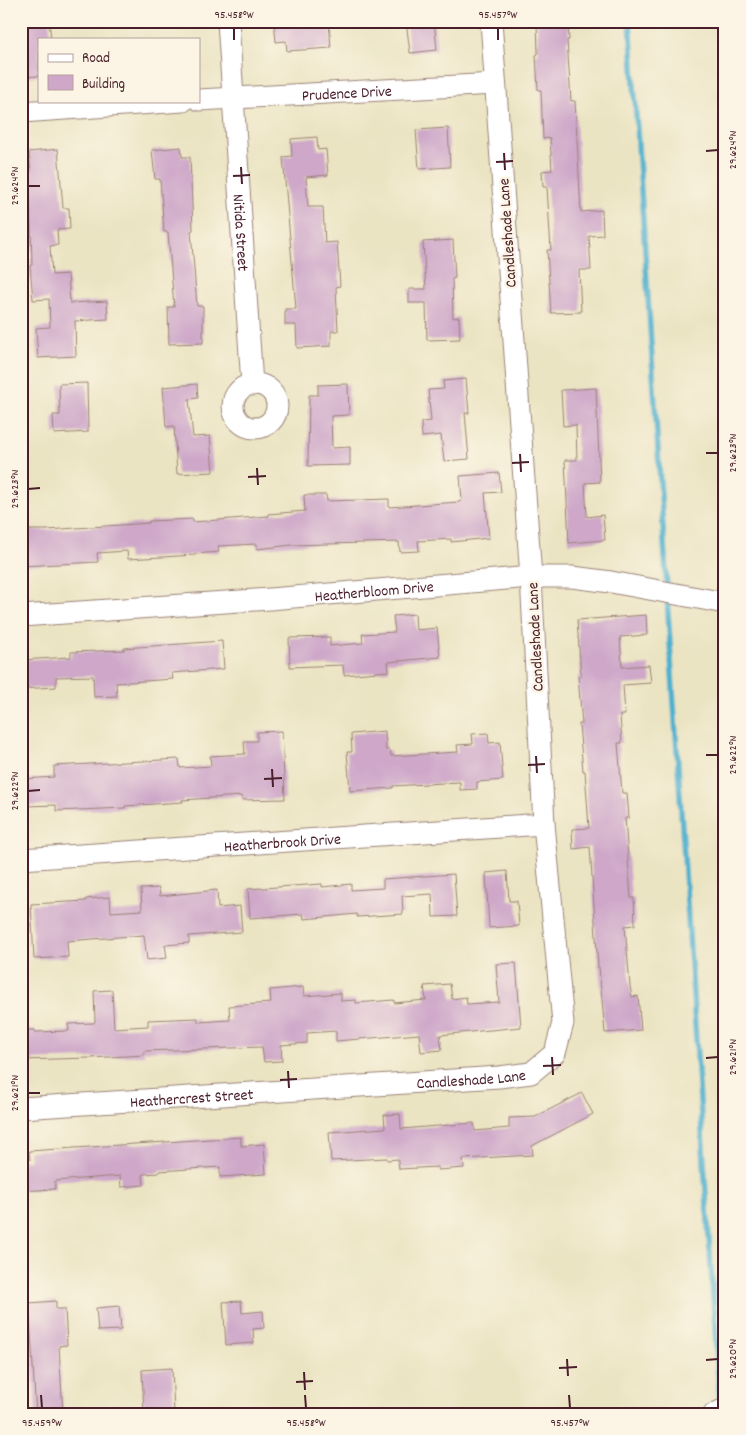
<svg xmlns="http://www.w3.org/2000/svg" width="746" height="1435" font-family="Dekko,sans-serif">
<rect width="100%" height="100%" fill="#fcf5e5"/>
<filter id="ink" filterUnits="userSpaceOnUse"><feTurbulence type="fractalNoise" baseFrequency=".02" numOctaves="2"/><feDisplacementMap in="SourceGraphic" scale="10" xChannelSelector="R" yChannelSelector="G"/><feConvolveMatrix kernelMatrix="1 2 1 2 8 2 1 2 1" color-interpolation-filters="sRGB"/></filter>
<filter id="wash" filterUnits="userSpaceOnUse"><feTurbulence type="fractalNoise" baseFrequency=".0096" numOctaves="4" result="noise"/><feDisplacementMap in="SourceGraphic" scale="20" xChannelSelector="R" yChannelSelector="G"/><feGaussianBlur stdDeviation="1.12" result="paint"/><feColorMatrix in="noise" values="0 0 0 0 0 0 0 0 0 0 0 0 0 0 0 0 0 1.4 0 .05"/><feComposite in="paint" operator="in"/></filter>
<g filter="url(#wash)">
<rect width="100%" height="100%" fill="#ebe4c3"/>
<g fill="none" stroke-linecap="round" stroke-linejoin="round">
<path stroke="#4fb0ce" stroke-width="5.5" d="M 630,21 L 667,588
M 667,597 L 720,1406"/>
</g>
<g id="blocks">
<path fill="#cea7c9" d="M 21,21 L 49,21 L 51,39 L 39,39 L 39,76 L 21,77 Z
M 274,21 L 329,21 L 331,48 L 287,51 L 286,41 L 276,42 Z
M 406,21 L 434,21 L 437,50 L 410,53 Z
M 537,21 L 568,21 L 569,40 L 567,40 L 571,101 L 575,101 L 581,212 L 602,210 L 603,235 L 589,236 L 591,270 L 579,270 L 581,312 L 551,313 L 547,250 L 551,250 L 547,187 L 543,187 L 542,171 L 552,170 L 550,138 L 543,139 L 541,90 L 538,90 L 536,55 L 538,54 Z
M 448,128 L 450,167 L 419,169 L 416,130 Z
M 317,137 L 318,150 L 326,149 L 328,175 L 306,177 L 308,207 L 323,207 L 325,243 L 337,242 L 340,286 L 336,287 L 338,331 L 331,331 L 331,346 L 297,348 L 296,325 L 285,325 L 285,309 L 296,309 L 283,157 L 292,156 L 291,139 Z
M 181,147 L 182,157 L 190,157 L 193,230 L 191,231 L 197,306 L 203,306 L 203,343 L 169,344 L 168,307 L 174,307 L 168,232 L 164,232 L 160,179 L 155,179 L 152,150 Z
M 58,149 L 63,208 L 69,208 L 70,229 L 57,230 L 58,245 L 50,246 L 52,275 L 68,274 L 70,303 L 107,301 L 108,319 L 75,321 L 76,356 L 38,358 L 36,328 L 50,327 L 49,299 L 33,300 L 30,265 L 32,265 L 30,193 L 26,194 L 25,171 L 31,171 L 29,152 Z
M 453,240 L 455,278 L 452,279 L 453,318 L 459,317 L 460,339 L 427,340 L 426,303 L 409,303 L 409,289 L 426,289 L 423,242 Z
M 466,379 L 469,413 L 465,413 L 469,459 L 444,461 L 441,435 L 422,437 L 421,422 L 431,421 L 428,390 L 444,389 L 443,381 Z
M 87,383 L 88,432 L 54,434 L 53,415 L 60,415 L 59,384 Z
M 197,384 L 198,398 L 189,399 L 193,437 L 210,436 L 213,472 L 177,474 L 174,426 L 166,427 L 163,387 Z
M 348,384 L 349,415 L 331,416 L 332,448 L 350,447 L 350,465 L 308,466 L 309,395 L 318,395 L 318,385 Z
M 596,388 L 600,482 L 585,483 L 587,517 L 603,515 L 605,540 L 569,543 L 565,460 L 577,460 L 576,425 L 563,426 L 561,390 Z
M 499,473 L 501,492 L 485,493 L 489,538 L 451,542 L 451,539 L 418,541 L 419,551 L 400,552 L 399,542 L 292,545 L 257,549 L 257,544 L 218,546 L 219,552 L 195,554 L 195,555 L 128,559 L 127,551 L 97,553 L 98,562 L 21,566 L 21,530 L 47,530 L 149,523 L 149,521 L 193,519 L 193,522 L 269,516 L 268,514 L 305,511 L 304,495 L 326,495 L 327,501 L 389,499 L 389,507 L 459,502 L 462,500 L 460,476 Z
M 415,614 L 416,630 L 437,628 L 440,657 L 388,662 L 389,671 L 344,675 L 343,665 L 290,667 L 289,638 L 330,637 L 330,646 L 363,643 L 362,634 L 395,632 L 393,616 Z
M 646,615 L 647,635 L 620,637 L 622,667 L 649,665 L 651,683 L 623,685 L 625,715 L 620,715 L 622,743 L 618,743 L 622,793 L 627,793 L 629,818 L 625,818 L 631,898 L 634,898 L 635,925 L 625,926 L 630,986 L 632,997 L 638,996 L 641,1030 L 605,1033 L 599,967 L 598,967 L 590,847 L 573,849 L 572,829 L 589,828 L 585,771 L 583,771 L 579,724 L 582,724 L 578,676 L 581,676 L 577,620 Z
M 222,641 L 224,669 L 172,673 L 173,679 L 116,683 L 117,696 L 94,697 L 93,676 L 56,677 L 56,687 L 21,689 L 21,660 L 71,657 L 71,652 L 124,650 L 124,648 Z
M 282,731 L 285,799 L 242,800 L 241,796 L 182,800 L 183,802 L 125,806 L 125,808 L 56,811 L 56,805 L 25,806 L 24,779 L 54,777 L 54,766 L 179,759 L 180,768 L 211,766 L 210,756 L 245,754 L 244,741 L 257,741 L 257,732 Z
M 385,731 L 386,750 L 390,750 L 391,756 L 458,752 L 457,745 L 473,744 L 472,734 L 488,733 L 489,743 L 500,742 L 503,780 L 477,782 L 477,789 L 460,790 L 460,782 L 393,786 L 393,788 L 350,791 L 347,752 L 352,752 L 351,734 Z
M 507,871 L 509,901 L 517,901 L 519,926 L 489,928 L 486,873 Z
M 454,874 L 457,916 L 433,917 L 432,894 L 402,896 L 403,914 L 357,917 L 357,914 L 304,919 L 303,914 L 250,918 L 248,889 L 322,884 L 322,887 L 351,884 L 351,890 L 383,888 L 383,879 Z
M 159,888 L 160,896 L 217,890 L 218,908 L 240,906 L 242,932 L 189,936 L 189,943 L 165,945 L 167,958 L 147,960 L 144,935 L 67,941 L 68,957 L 34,959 L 31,904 L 86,901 L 86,899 L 110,897 L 111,912 L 142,910 L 141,889 Z
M 516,963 L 521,1027 L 440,1035 L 442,1050 L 421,1052 L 419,1034 L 336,1041 L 336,1031 L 307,1033 L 307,1043 L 281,1045 L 282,1061 L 264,1062 L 262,1047 L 144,1051 L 144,1055 L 91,1058 L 21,1060 L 21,1030 L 35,1030 L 35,1032 L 69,1031 L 68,1024 L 94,1023 L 95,1021 L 94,991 L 112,990 L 114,1028 L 148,1026 L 148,1020 L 198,1018 L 198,1022 L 230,1020 L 229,1006 L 271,1003 L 270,990 L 303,987 L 304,996 L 341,993 L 341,1001 L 356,1000 L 356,1003 L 394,1000 L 394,1003 L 426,1000 L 424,986 L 450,984 L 452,999 L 466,997 L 467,1004 L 499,1002 L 496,964 Z
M 582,1093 L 593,1114 L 532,1146 L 533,1155 L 463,1159 L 464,1168 L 438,1170 L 438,1167 L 399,1169 L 398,1159 L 387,1160 L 387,1158 L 331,1161 L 329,1132 L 385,1128 L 384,1115 L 400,1114 L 401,1129 L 474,1123 L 475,1131 L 509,1128 L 509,1118 L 535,1117 Z
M 241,1137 L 241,1146 L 264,1144 L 266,1174 L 220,1177 L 220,1167 L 159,1171 L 159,1173 L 143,1174 L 144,1185 L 121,1187 L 120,1176 L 55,1181 L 55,1189 L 21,1191 L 21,1161 L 30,1160 L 29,1151 Z
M 56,1301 L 56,1309 L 65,1309 L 67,1345 L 59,1346 L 63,1414 L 36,1414 L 29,1303 Z
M 241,1301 L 242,1313 L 263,1311 L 264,1328 L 253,1329 L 254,1343 L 226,1345 L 223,1302 Z
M 119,1306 L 121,1330 L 98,1331 L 96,1308 Z
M 172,1368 L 174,1414 L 144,1414 L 142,1370 Z"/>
</g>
</g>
<g filter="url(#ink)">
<use href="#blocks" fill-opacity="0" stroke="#9a8277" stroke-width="1"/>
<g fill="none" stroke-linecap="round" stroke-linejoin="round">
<g stroke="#9a8277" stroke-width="23">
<g id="minor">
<path id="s1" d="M 228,21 L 252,385"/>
<path id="s2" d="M 199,100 L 495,84"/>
<path d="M 21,112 L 183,101"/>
<circle cx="255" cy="406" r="22"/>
<path id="s3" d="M 21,616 L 270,599 L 531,577 L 572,577 L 611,582 L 725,603"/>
<path id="s4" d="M 21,859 L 544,824"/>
<path id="s5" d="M 21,1108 L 499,1077 L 531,1073 L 555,1053 L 563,1023 L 544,824 L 531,577 L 491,21"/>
<path d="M 714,1414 L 725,1409"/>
</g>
</g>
<use href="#minor" stroke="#fff" stroke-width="21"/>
</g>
</g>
<path fill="none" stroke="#4a1f2b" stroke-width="2" d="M 234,28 L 234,40M 498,28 L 498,40M 706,151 L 718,150M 504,153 L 505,170M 496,162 L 513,161M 241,167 L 242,184M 233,176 L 250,175M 28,186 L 40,186M 706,453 L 718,453M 520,454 L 521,472M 512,463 L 529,462M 257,468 L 258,485M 248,477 L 266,476M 28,489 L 40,488M 706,755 L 718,755M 536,756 L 537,773M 528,765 L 545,764M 272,769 L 273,787M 264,779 L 282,778M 28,791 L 40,790M 552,1057 L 553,1075M 706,1058 L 718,1057M 543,1066 L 561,1065M 288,1071 L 289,1088M 280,1080 L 297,1079M 28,1093 L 40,1093M 567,1359 L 568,1376M 706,1360 L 718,1359M 559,1368 L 577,1367M 304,1372 L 305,1390M 296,1382 L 313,1381M 41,1395 L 42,1408M 305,1395 L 306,1408M 569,1395 L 570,1408"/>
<g text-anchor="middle" stroke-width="5" stroke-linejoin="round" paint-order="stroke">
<g font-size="16" fill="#4a1f2b" stroke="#fcf5e5">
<text dy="6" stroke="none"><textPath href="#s2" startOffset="148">Prudence Drive</textPath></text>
<text dy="6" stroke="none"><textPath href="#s1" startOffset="212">Nitida Street</textPath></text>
<text transform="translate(506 233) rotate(-94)" y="6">Candleshade Lane</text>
<text dy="6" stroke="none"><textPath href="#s3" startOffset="354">Heatherbloom Drive</textPath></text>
<text transform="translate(534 637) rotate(-93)" y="6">Candleshade Lane</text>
<text dy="6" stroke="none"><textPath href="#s4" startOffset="262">Heatherbrook Drive</textPath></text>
<text dy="6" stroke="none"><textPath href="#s5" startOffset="451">Candleshade Lane</textPath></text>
<text dy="6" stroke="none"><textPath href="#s5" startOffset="171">Heathercrest Street</textPath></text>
</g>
</g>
<rect width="746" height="1435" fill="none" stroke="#fcf5e5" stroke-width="55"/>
<rect x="38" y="38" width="162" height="65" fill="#fcf5e5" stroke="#b59f9b"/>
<rect x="48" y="54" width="25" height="8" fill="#ffffff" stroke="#b59f9b"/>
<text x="82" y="62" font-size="15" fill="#4a1f2b">Road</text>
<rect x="48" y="75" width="25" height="15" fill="#cea7c9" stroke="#b59f9b"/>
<text x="82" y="88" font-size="15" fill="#4a1f2b">Building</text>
<rect x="28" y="28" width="690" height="1380" fill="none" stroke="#4a1f2b" stroke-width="2"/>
<g font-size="12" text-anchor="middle" fill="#4a1f2b">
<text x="234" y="18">95.458°W</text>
<text x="498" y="18">95.457°W</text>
<text transform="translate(732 150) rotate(-90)" y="4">29.624°N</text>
<text transform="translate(14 186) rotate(-90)" y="4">29.624°N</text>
<text transform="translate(732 453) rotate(-90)" y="4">29.623°N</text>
<text transform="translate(14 489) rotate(-90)" y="4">29.623°N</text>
<text transform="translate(732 755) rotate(-90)" y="4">29.622°N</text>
<text transform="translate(14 791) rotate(-90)" y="4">29.622°N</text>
<text transform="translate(732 1057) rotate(-90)" y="4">29.621°N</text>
<text transform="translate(14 1093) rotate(-90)" y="4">29.621°N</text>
<text transform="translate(732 1359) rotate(-90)" y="4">29.620°N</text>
<text x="42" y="1426">95.459°W</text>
<text x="306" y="1426">95.458°W</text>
<text x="570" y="1426">95.457°W</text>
</g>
</svg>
